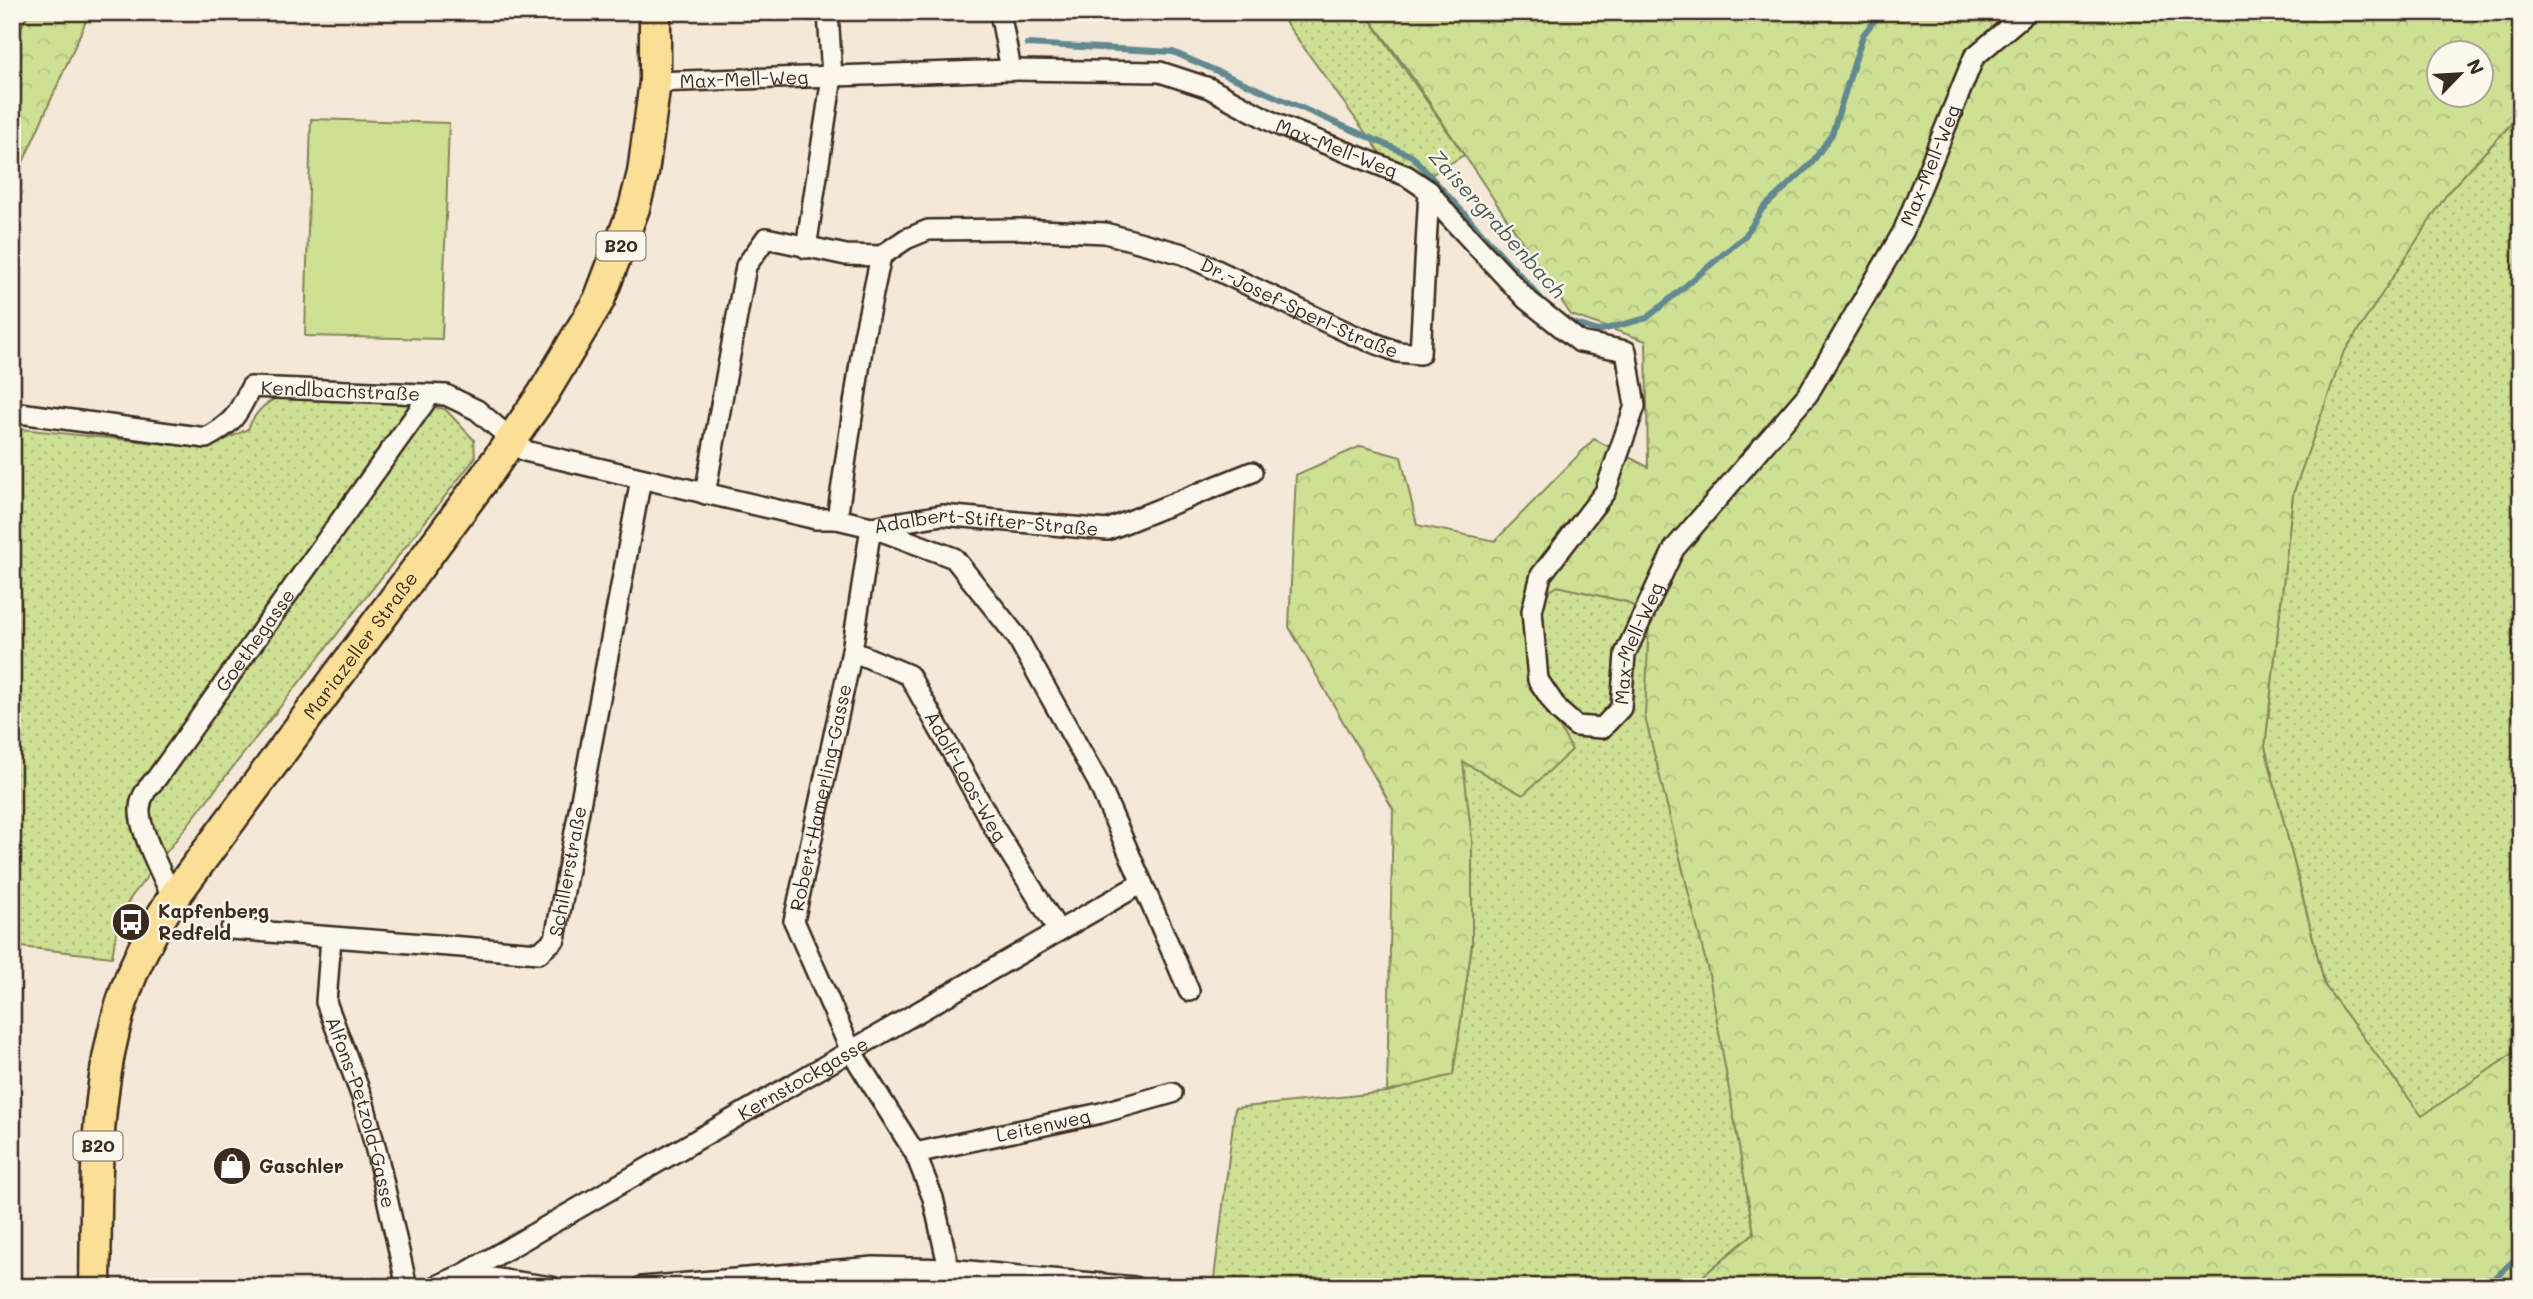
<svg xmlns="http://www.w3.org/2000/svg" width="2533" height="1299" font-family="Mali,sans-serif">
<defs>
<pattern id="grass-dots" width="8" height="8" patternUnits="userSpaceOnUse" patternTransform="scale(1.75)"><rect width="8" height="8" fill="#cee094"/><path d="M2 2h.1M6 6h.1" fill="none" stroke="#b2c07f" stroke-width="1.8" stroke-linecap="round"/></pattern>
<pattern id="forest-crowns" width="20" height="18" patternUnits="userSpaceOnUse" patternTransform="scale(1.75)"><rect width="20" height="18" fill="#cee094"/><path d="M2 6a3 3 0 1 1 6 0M12 15a3 3 0 1 1 6 0" fill="none" stroke="#b2c07f"/></pattern>
</defs>
<rect width="100%" height="100%" fill="#f4e8d8"/>
<filter id="ink" filterUnits="userSpaceOnUse"><feTurbulence type="fractalNoise" baseFrequency=".0143" numOctaves="2"/><feDisplacementMap in="SourceGraphic" scale="14" xChannelSelector="R" yChannelSelector="G"/><feConvolveMatrix kernelMatrix="1 2 1 2 8 2 1 2 1" color-interpolation-filters="sRGB"/></filter>
<g filter="url(#ink)">
<path fill="url(#grass-dots)" stroke="#848559" stroke-width="2" d="M 1278,12 L 1365,12 L 1464,155 L 1429,176 L 1381,154 Z
M 2521,113 L 2521,1048 L 2422,1117 L 2325,986 L 2265,747 L 2293,494 L 2342,354 L 2448,192 Z
M 281,395 L 409,401 L 445,409 L 474,440 L 475,458 L 132,896 L 119,917 L 112,957 L 12,946 L 12,468 L 21,429 L 195,447 L 212,446 L 248,429 C 255,412 264,404 281,395 Z
M 1558,586 L 1627,602 L 1649,617 L 1754,1233 L 1690,1287 L 1213,1287 L 1235,1108 L 1387,1092 L 1453,1074 L 1472,944 L 1472,840 L 1462,761 L 1528,669 L 1525,605 Z"/>
<path fill="url(#forest-crowns)" stroke="#848559" stroke-width="2" fill-rule="evenodd" d="M 29,12 L 90,12 L 12,187 L 12,46 Z
M 1365,12 L 2521,12 L 2521,113 L 2448,192 L 2343,354 L 2293,494 L 2265,747 L 2325,986 L 2422,1116 L 2521,1048 L 2521,1287 L 1690,1287 L 1754,1233 L 1709,975 L 1645,717 L 1649,617 L 1627,602 L 1558,586 L 1526,605 L 1528,669 L 1572,750 L 1523,795 L 1463,762 L 1472,840 L 1472,944 L 1453,1075 L 1387,1092 L 1393,809 L 1289,627 L 1296,475 L 1361,446 L 1401,457 L 1417,525 L 1495,541 L 1594,439 L 1648,467 L 1646,341 L 1571,315 L 1407,69 ZM 2438,52 L 2480,52 L 2480,94 L 2438,94 Z"/>
<path fill="#cee094" stroke="#848559" stroke-width="2" d="M 311,119 L 449,123 L 442,339 L 305,336 Z"/>
<g fill="none" stroke-linecap="round" stroke-linejoin="round">
<path stroke="#628890" stroke-width="6" d="M 1027,44 L 1173,52 L 1412,156 L 1547,305
M 1562,319 L 1598,331 L 1647,318 L 1745,236 L 1763,208 L 1811,164 L 1832,134 L 1863,35 L 1881,12
M 2486,1287 L 2513,1261 L 2521,1259"/>
<g stroke="#3b2a1e" stroke-width="24">
<g id="minor">
<path d="M 1000,12 L 1011,70"/>
<path id="s1" d="M 655,82 L 1011,70 L 1160,72 L 1209,88 L 1276,124 L 1407,176 L 1429,191 L 1446,213 L 1526,299 L 1580,342 L 1626,351 L 1635,406 L 1605,492 L 1541,575 L 1532,611 L 1538,680 L 1559,711 L 1576,726 L 1602,728 L 1621,708 L 1625,654 L 1674,549 L 1808,394 L 1903,232 L 1974,57 L 2027,12"/>
<path d="M 806,248 L 832,77 L 828,12"/>
<path id="s2" d="M 12,412 L 206,438 C 235,422 237,415 251,387 L 446,395 L 477,410 L 525,451 L 816,519 L 837,519 L 871,527 L 942,515 L 1107,530 L 1252,472"/>
<path d="M 705,494 L 746,266 L 766,238 L 846,255 L 881,256"/>
<path id="s3" d="M 837,519 L 864,336 L 881,256 L 906,239 L 928,230 L 1019,229 L 1105,233 L 1183,254 L 1351,334 L 1398,352 L 1420,354 L 1429,191"/>
<path id="s4" d="M 852,651 L 909,675 L 995,829 L 1058,930"/>
<path id="s5" d="M 173,898 C 163,877 138,829 140,808 C 141,795 148,787 156,779 L 430,395"/>
<path id="s6" d="M 231,929 L 539,953 L 555,939 L 641,479"/>
<path id="s7" d="M 331,938 L 326,1002 L 363,1100 L 378,1158 L 407,1287"/>
<path id="s8" d="M 915,1153 L 1101,1113 L 1172,1093"/>
<path d="M 464,1274 L 552,1287"/>
<path id="s9" d="M 434,1287 L 464,1274 L 1142,883"/>
<path d="M 642,1287 L 874,1267 L 949,1269 L 1134,1287"/>
<path id="s10" d="M 947,1287 L 949,1269 L 933,1198 L 915,1153 L 851,1051 L 794,921 L 852,651 L 871,527 L 954,558 L 1017,637 L 1098,782 L 1189,991"/>
</g>
</g>
<g stroke="#3b2a1e" stroke-width="35">
<g id="primary">
<path id="s11" d="M 95,1287 C 97,1181 92,1069 134,969 C 145,944 158,921 173,898 L 491,469 L 543,394 L 599,300 L 634,208 L 643,173 L 655,82 L 655,12"/>
</g>
</g>
<use href="#minor" stroke="#fbf7ec" stroke-width="19"/>
<use href="#primary" stroke="#fbdf96" stroke-width="30"/>
</g>
</g>
<defs>
<g id="bus-disc" transform="scale(2.0125)"><circle r="9.5" fill="#3b2a1e" stroke="#fbf7ec"/><path d="M-5-6H5V4H4V6H2V4H-2V6H-4V4H-5ZM-3.5-4V0h7V-4ZM-3.5 1.2v1.5H-2V1.2ZM2 1.2v1.5H3.5V1.2Z" fill="#fff"/></g>
<g id="shop-disc" transform="scale(2.0125)"><circle r="9.5" fill="#3b2a1e" stroke="#fbf7ec"/><path d="M-5-2.5h2.3a2.7 3.5 0 0 1 5.4 0H5L5.5 6h-11ZM-1.5-2.5h3a1.5 2.3 0 0 0-3 0Z" fill="#fff"/></g>
</defs>
<g fill-rule="evenodd">
<use href="#bus-disc" x="131" y="922"/>
<use href="#shop-disc" x="232" y="1166"/>
</g>
<g text-anchor="middle" stroke-width="5" stroke-linejoin="round" paint-order="stroke">
<g fill="#fbf7ec" stroke="#75685c" stroke-width="2">
<rect x="596.5" y="231.5" width="49" height="29" rx="5"/>
<rect x="73.5" y="1131.5" width="49" height="29" rx="5"/>
</g>
<g font-size="18" font-weight="bold" fill="#3b2a1e">
<text x="621" y="252">B20</text>
<text x="98" y="1152">B20</text>
</g>
<g font-size="19" fill="#3b2a1e" stroke="#fbf7ec">
<text dy="7" stroke="none"><textPath href="#s1" startOffset="89">Max-Mell-Weg</textPath></text>
<text dy="7" stroke="none"><textPath href="#s1" startOffset="698">Max-Mell-Weg</textPath></text>
<text dy="7" stroke="none"><textPath href="#s1" startOffset="2168">Max-Mell-Weg</textPath></text>
<text dy="7" stroke="none"><textPath href="#s3" startOffset="707">Dr.-Josef-Sperl-Straße</textPath></text>
<text dy="7" stroke="none"><textPath href="#s2" startOffset="355">Kendlbachstraße</textPath></text>
<text dy="7" stroke="none"><textPath href="#s2" startOffset="1029">Adalbert-Stifter-Straße</textPath></text>
<text dy="7" stroke="none"><textPath href="#s5" startOffset="301">Goethegasse</textPath></text>
<text dy="7" stroke="none"><textPath href="#s1" startOffset="1601">Max-Mell-Weg</textPath></text>
<text dy="7" stroke="none"><textPath href="#s11" startOffset="718">Mariazeller Straße</textPath></text>
<text dy="7" stroke="none"><textPath href="#s4" startOffset="178">Adolf-Loos-Weg</textPath></text>
<text dy="7" stroke="none"><textPath href="#s10" startOffset="528">Robert-Hamerling-Gasse</textPath></text>
<text dy="7" stroke="none"><textPath href="#s6" startOffset="399">Schillerstraße</textPath></text>
<text dy="7" stroke="none"><textPath href="#s9" startOffset="424">Kernstockgasse</textPath></text>
<text dy="7" stroke="none"><textPath href="#s7" startOffset="180">Alfons-Petzold-Gasse</textPath></text>
<text dy="7" stroke="none"><textPath href="#s8" startOffset="131">Leitenweg</textPath></text>
</g>
<g font-size="19" font-weight="bold" fill="#3b2a1e" stroke="#fbf7ec" text-anchor="start">
<text x="158" y="918">Kapfenberg<tspan x="158" dy="22">Redfeld</tspan></text>
<text x="259" y="1173">Gaschler</text>
</g>
<g font-size="21" font-style="italic" fill="#4e5957" stroke="#fbf7ec">
<text transform="translate(1497 224) rotate(48)" y="7">Zaisergrabenbach</text>
</g>
</g>
<rect width="2533" height="1299" fill="none" stroke="#fbf7ec" stroke-width="42"/>
<rect x="21" y="21" width="2491" height="1257" fill="none" stroke="#3b2a1e" stroke-width="2.5" filter="url(#ink)"/>
<g transform="translate(2460 74) rotate(65)"><circle r="33" fill="#fbf7ec" stroke="#aea59a" stroke-width="2"/>
<path d="M0-5L12 26L0 18L-12 26Z" fill="#3b2a1e"/>
<text y="-10" font-size="19" font-weight="bold" text-anchor="middle" fill="#3b2a1e">N</text>
</g>
</svg>
